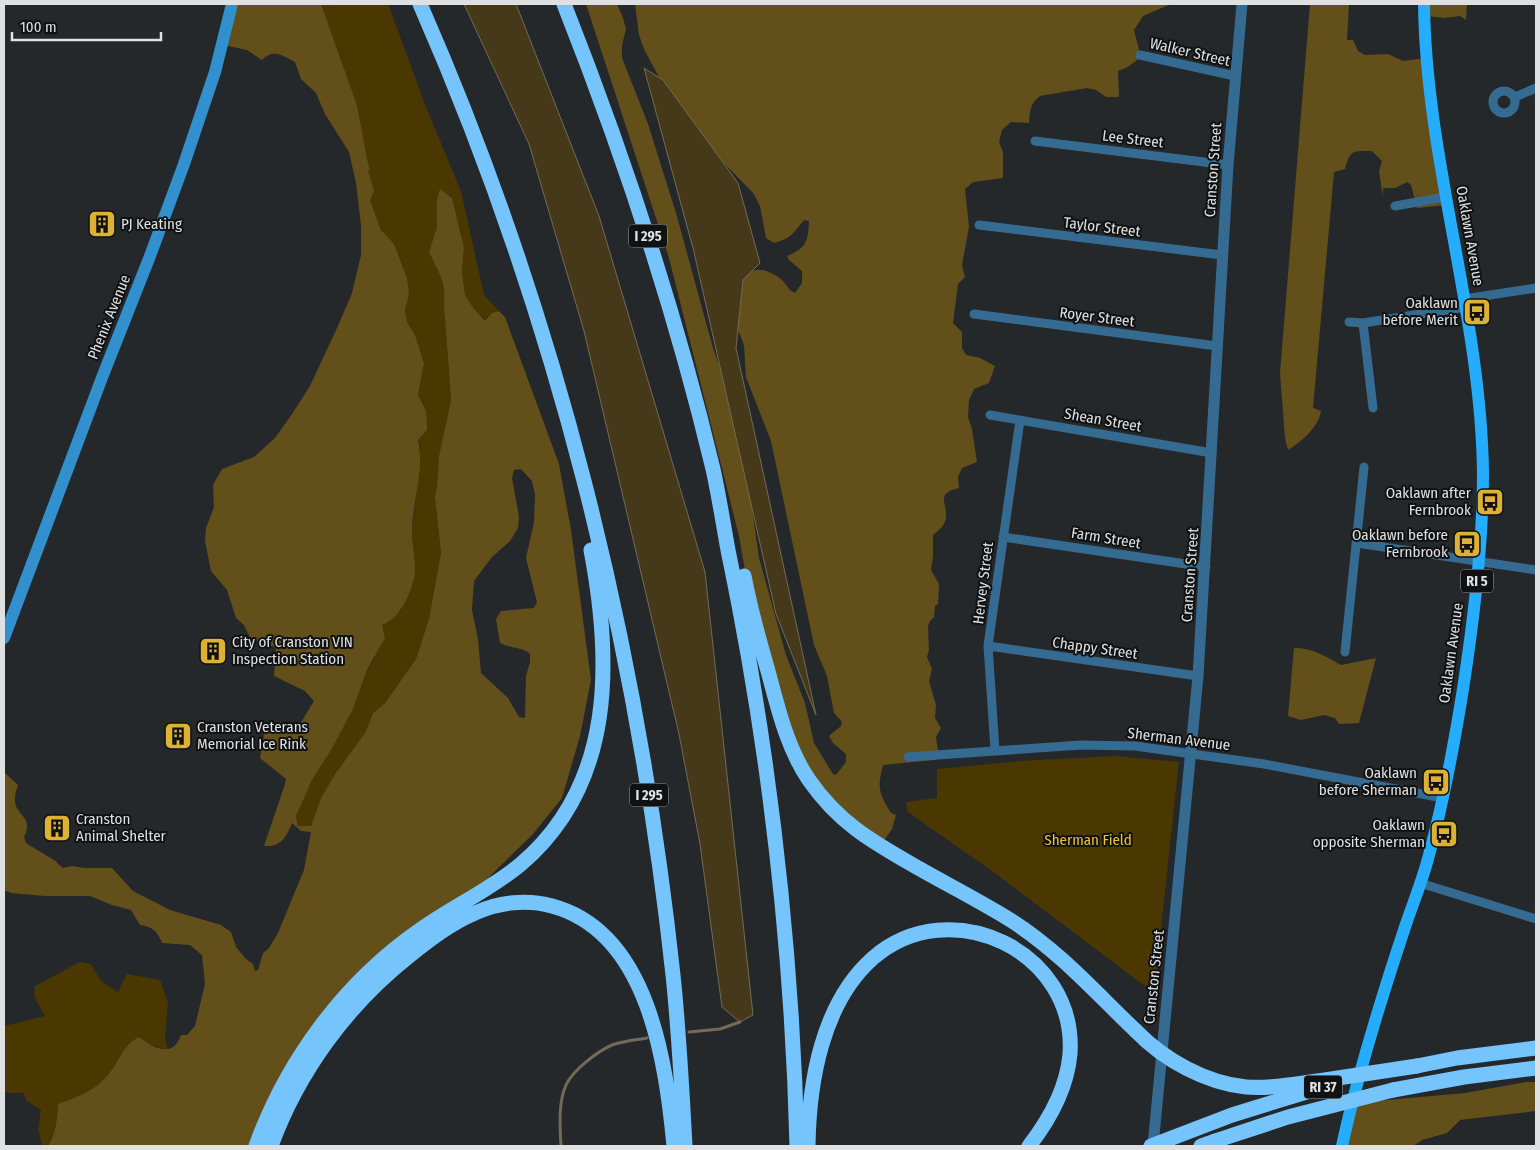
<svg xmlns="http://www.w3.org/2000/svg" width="1540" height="1150" font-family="'Fira Sans Condensed',sans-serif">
<rect width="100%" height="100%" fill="#25282b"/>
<path fill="#4a3800" d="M 321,4 L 388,4 L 426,107 L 461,191 L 484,295 L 499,311 L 492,313 L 486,321 L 472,306 L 465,295 L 462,271 L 464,247 L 452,198 L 450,195 L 437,200 L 437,227 L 429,252 C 434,264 443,277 444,290 C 445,301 443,306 445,319 L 451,400 L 439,456 L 437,486 L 435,497 L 441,553 L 429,619 L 416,659 L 385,703 L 373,713 L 365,733 L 335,774 L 321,798 L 311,826 L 298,826 L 296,816 L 301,802 L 312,780 L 333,747 L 353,709 L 367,670 L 374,660 L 382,625 L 401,610 L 414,577 L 412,531 L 418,480 L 420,448 L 418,439 L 425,432 L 426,411 L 418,395 L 424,363 L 415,335 L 407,322 L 405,310 L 409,294 L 402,263 L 397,254 L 394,244 L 385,236 L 381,230 L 370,200 C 377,185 367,178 368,163 L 357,105 Z
M 1115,756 L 1179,762 L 1154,993 L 996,874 L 908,812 L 906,802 L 937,798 L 937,769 L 1021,761 Z
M 80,962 L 91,964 L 100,980 L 118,992 L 127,974 L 160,980 L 168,1003 L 165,1038 L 168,1050 L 165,1050 L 146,1042 L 139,1037 C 121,1045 119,1065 106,1078 C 93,1092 75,1098 58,1104 C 57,1119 56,1134 48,1146 L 42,1145 L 38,1129 L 41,1110 L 26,1100 L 24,1093 L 9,1093 L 4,1091 L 4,1026 L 45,1016 L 34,996 L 35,986 Z"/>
<path fill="#634f19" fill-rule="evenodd" d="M 232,4 L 321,4 L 357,105 L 368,163 L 370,170 L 368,170 L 374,191 L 370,200 L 381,230 L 394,244 L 407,278 L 409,294 L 405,310 L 407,322 L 415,335 L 424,363 L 418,395 L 426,411 L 427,426 L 427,430 L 418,440 C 425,470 412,502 412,533 C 412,546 417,567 414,579 C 409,597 400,618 382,625 L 385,638 L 367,670 L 353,709 L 333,747 L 312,780 L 296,816 L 298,826 L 311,826 L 321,798 L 335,774 L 365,733 L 373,713 L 385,703 L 416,659 L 429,619 L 441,553 L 435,497 L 437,486 L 439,456 L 451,400 L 445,319 C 443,306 445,301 444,290 C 443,277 434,264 429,252 L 437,227 L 437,200 L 440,189 L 452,198 L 464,247 L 462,271 L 465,295 L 472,306 L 485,321 L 492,313 L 499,311 L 505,317 L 559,464 L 571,530 L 591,680 L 580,736 L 562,798 L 533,834 L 490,876 L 480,892 L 408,942 L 258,1146 L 48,1146 C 56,1134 57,1119 58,1104 C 74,1098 93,1092 105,1078 C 119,1065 121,1045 139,1037 C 154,1048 173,1059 181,1035 L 187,1035 L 195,1026 L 205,984 L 202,955 L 190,945 L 162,943 C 158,932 152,926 140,925 L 131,910 L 112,905 L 90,896 L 45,896 L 11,893 L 4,890 L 4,772 L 18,785 C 17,789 15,793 15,797 C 13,816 35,815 24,837 L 26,843 L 57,862 L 57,863 L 63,868 L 72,866 L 84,868 L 112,868 L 133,891 L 170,910 L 221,925 L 231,932 L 236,947 L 246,959 L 253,964 L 255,971 L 258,970 L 263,953 L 269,948 L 278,933 L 304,870 L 311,832 L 301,831 L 292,823 C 286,838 281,847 264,846 L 285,784 L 286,779 L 260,758 L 265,729 L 280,722 L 300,724 L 314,701 L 305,691 L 274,676 L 276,647 L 263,644 L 250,637 L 244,625 L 236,618 L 227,590 L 211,571 L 205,541 L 206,528 L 214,507 L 213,485 L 222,469 L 254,457 L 275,438 L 292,414 L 310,386 L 337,328 L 352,293 L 361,255 L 361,225 L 356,183 L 349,152 L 325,114 L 316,93 L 301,79 L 295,62 C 283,56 273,48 262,60 L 247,50 L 223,45 ZM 521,469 L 532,481 L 535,494 L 534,522 L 526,558 L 537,602 L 534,608 L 501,611 L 496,619 L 500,643 C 509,648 523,647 530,654 L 530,662 L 526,676 L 525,718 L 519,717 L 508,698 L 481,673 L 478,639 L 472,610 L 474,581 L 492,557 L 510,541 L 518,528 L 519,517 L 512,478 L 514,470 Z
M 586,4 L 617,4 L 623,18 L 626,29 L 622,45 L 622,58 L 648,124 L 676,213 L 713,348 L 740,425 L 759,558 L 786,655 L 805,703 L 814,743 L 833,774 L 836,775 L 846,762 L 846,754 L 833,743 L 829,736 L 841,726 L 842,722 L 834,713 L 827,676 L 814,645 L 771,441 L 746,377 L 744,345 L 730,310 L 726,295 C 746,275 753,259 781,279 C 787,284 787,290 795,293 L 802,283 L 802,271 L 789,260 L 787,256 C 807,248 808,241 809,221 L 804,220 C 794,233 790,239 774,243 L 766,238 L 760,206 L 754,194 L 718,157 L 662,83 L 644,49 L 639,35 L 635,4 L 1171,4 L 1143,16 L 1134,30 L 1140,54 L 1143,56 L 1126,68 L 1118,71 L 1119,97 L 1106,97 L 1096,90 L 1087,88 L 1040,96 C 1030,103 1030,111 1029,123 L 1011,122 L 1002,130 L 999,142 L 1003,152 L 1003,178 L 973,182 L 965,189 L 969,227 L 962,265 L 965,277 L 958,284 L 953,323 L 962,332 L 962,348 L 966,355 L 980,358 L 995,366 L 989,383 L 974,389 L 969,400 L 968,417 L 972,429 L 977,462 L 962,468 L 958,477 L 959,488 C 935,494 947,501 946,516 C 946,525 939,530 933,535 L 933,557 L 931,570 L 939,584 L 938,604 L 935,606 L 934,617 L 930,621 L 928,626 L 929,650 L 927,657 L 932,669 L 929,681 L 936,705 L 935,718 L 941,728 L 936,737 L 939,758 L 934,760 L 883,765 C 877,789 879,793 891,813 L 896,815 L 892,829 L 881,845 L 804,771 L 751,605 L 739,536 L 669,258 Z
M 1310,4 L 1349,4 L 1347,40 L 1353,40 L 1358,51 L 1365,55 L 1388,54 L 1403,61 L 1426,58 L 1447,205 L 1417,208 L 1411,185 L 1407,182 L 1395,188 L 1383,188 L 1383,197 L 1379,171 L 1382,161 L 1372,151 C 1354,151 1350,149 1345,169 L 1334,172 L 1313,408 L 1321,411 C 1318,428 1302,441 1288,450 L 1285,438 L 1280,373 Z
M 1424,4 L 1467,4 L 1466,20 L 1460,16 L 1444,18 L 1426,16 Z
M 1294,648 C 1313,648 1325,656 1341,665 L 1376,658 L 1359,723 L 1339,724 L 1335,718 L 1324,715 L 1301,720 L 1288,716 Z
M 1526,1082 L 1536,1082 L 1536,1111 L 1460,1120 L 1447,1133 L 1422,1140 L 1413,1146 L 1343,1146 L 1352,1109 L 1365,1102 L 1465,1093 Z"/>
<path fill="#46391a" stroke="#746b56" d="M 464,4 L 516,4 L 599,216 L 705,572 L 753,1015 L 740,1022 L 722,1007 L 700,844 L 679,734 L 584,331 L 529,144 Z
M 644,68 L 663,80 L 738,183 L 760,263 L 743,280 L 736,348 L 816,715 L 776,614 L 694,252 Z"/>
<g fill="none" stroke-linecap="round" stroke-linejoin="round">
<path stroke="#746b56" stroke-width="3" d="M 689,1032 L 720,1029 L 740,1022
M 561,1146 C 560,1127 558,1103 566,1085 C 573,1070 598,1051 612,1045 C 623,1041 636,1040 647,1038"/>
<path stroke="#356b91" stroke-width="9" d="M 1140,55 L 1235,76
M1493 102a11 11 0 1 1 22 0a11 11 0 1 1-22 0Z
M 1515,97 L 1536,88
M 1035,141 L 1228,165
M 1395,206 L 1446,197
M 979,225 L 1222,255
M 1464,299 L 1536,288
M 974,314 L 1217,346
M 1349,322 L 1363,323 L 1466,307
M 1363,323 L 1373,408
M 990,415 L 1212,453
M 1003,537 L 1206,567
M 1357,543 L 1536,570
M 988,646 L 1198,676
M 1345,652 L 1364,467
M 995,750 L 988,646 L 1020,420
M 908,757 L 1081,745 L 1135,746 L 1264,764 L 1443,798
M 1420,883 L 1536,919"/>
<path stroke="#356b91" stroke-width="11" d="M 1153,1146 L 1198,676 L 1228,165 L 1242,4"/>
<path stroke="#3190cd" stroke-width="12" d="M 4,638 L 103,375 L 150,256 L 184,164 L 215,72 L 232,4"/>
<path stroke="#25adfc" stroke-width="12" d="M 1342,1146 C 1358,1072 1381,999 1405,927 C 1413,903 1423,879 1429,855 C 1444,800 1454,745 1463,689 C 1474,618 1483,546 1483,473 C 1481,315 1426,162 1424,4"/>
<path stroke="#76c4fc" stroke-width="15" d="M 420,4 C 555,311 637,641 673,975 C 679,1032 682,1089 685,1146
M 564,4 C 624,156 675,310 713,469 C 719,496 723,523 728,550 C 769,747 792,945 797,1146
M 744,576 C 750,608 759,640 768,671 C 778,708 787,748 809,780 C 838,822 871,841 913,865 C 946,884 980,901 1012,921 C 1059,951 1096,993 1136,1031
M 1417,1066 L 1457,1058 L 1536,1048
M 1393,1090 L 1464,1077 L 1536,1068
M 256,1146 C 287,1060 345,982 420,930 C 452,907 490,890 521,864 C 615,784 612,661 591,550
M 271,1146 C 298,1072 347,1005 409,956 C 429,940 451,923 475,913 C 499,902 527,899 552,906 C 649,932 666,1063 674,1146
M 808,1146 C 809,1082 822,1003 873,958 C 950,891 1077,951 1070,1054 C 1067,1088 1050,1119 1029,1146
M 1201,1146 L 1215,1141"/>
<path stroke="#76c4fc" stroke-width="15" d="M 1136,1031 C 1164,1060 1206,1083 1246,1087 C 1270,1089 1295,1084 1318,1081 C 1351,1076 1384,1071 1417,1066
M 1215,1141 L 1288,1117 L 1393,1090
M 1151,1146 L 1232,1115 L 1313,1090"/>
</g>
<defs>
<g id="building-square" transform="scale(1.4375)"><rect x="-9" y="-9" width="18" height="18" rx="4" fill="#ddb133" stroke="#101112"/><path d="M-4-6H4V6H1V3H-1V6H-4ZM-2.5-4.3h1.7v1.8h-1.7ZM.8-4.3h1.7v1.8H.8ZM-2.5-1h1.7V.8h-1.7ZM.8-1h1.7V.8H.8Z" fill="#111"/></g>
<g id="bus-square" transform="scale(1.4375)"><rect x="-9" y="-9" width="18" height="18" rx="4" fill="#ddb133" stroke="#101112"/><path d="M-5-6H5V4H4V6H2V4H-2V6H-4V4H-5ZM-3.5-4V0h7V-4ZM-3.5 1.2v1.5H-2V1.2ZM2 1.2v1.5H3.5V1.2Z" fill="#111"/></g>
</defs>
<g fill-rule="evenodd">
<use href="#building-square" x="102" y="224"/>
<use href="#bus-square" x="1477" y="312"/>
<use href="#bus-square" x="1490" y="502"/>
<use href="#bus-square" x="1467" y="544"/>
<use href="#building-square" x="213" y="651"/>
<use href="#building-square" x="178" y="736"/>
<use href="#bus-square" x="1436" y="782"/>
<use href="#building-square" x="57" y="828"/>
<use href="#bus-square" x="1444" y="834"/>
</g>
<g text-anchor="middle" stroke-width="4" stroke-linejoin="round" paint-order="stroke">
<g fill="#101112" stroke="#a0a2a3" stroke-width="1">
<rect x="629" y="224.5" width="38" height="23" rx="4"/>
<rect x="1461" y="569.5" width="32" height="23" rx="4"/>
<rect x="630" y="783.5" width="38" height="23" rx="4"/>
<rect x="1304" y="1075.5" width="38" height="23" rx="4"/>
</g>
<g font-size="14" font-weight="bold" fill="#dee0e1">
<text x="648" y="241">I 295</text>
<text x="1477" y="586">RI 5</text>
<text x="649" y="800">I 295</text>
<text x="1323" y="1092">RI 37</text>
</g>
<g font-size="15" fill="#dee0e1" stroke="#101112">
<text transform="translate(1190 52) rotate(13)" y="5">Walker Street</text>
<text transform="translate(1133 139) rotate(7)" y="5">Lee Street</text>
<text transform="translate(1213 170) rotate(-86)" y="5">Cranston Street</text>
<text transform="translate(1102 227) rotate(7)" y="5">Taylor Street</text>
<text transform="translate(1470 236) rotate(80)" y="5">Oaklawn Avenue</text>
<text transform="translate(109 317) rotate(-68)" y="5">Phenix Avenue</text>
<text transform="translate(1097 317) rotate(7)" y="5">Royer Street</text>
<text transform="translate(1103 420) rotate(10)" y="5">Shean Street</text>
<text transform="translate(1106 538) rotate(9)" y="5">Farm Street</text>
<text transform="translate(1190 575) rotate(-86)" y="5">Cranston Street</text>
<text transform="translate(983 583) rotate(-83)" y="5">Hervey Street</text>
<text transform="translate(1095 648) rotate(8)" y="5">Chappy Street</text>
<text transform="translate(1451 653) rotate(-82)" y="5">Oaklawn Avenue</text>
<text transform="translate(1179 739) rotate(7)" y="5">Sherman Avenue</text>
<text transform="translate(1154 977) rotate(-84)" y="5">Cranston Street</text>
</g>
<g font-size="15" fill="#dee0e1" stroke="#101112" text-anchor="end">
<text x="121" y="229" text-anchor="start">PJ Keating</text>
<text x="1458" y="308">Oaklawn<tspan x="1458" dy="17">before Merit</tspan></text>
<text x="1471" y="498">Oaklawn after<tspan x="1471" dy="17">Fernbrook</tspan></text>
<text x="1448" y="540">Oaklawn before<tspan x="1448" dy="17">Fernbrook</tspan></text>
<text x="232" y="647" text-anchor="start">City of Cranston VIN<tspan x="232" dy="17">Inspection Station</tspan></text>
<text x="197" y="732" text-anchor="start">Cranston Veterans<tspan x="197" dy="17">Memorial Ice Rink</tspan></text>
<text x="1417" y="778">Oaklawn<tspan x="1417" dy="17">before Sherman</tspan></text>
<text x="76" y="824" text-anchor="start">Cranston<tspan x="76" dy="17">Animal Shelter</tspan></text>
<text x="1425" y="830">Oaklawn<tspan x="1425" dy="17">opposite Sherman</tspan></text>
</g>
<g font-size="15" fill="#f1c135" stroke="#101112">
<text x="1088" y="845">Sherman Field</text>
</g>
</g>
<rect width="1540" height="1150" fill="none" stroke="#dee0e1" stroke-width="10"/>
<path d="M12 32v8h149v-8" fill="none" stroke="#dee0e1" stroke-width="2.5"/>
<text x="20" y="32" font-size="15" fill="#dee0e1" stroke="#101112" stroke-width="4" paint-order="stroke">100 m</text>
</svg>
